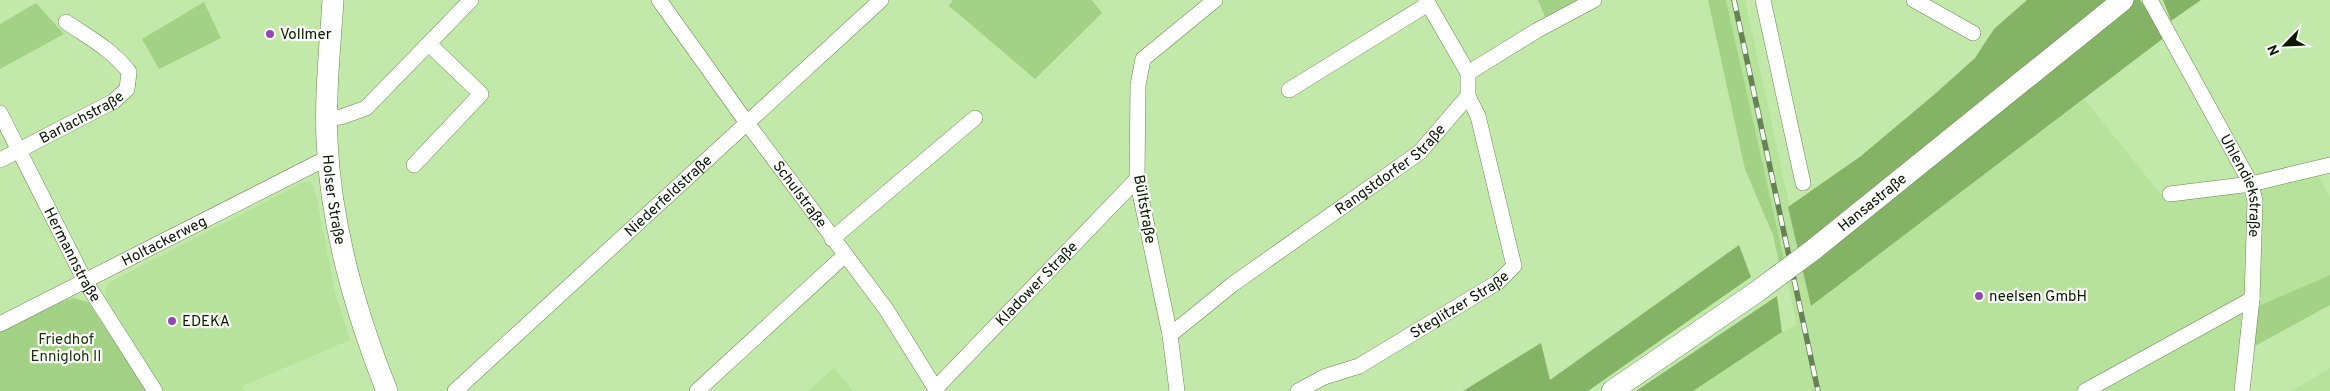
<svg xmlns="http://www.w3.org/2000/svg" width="2330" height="391" font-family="Overpass,sans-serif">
<rect width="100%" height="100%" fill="#c2e9a9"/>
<path fill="#b6e29b" d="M 1726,0 L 1745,0 L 1811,306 L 2084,99 L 2167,202 L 2216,193 L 2313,164 L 2330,198 L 2330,275 L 2256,307 L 2250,391 L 1690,391 L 1782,332 L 1797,325 Z
M 311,182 L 316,194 L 335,292 L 350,340 L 242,386 L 245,391 L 164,391 L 106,298 L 105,290 L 110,282 L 302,183 Z
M 834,368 L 853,391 L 808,391 Z
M 2330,368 L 2330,391 L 2292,391 Z"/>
<path fill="#a3d185" d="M 953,0 L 1092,0 L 1102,13 L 1035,79 L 949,6 Z
M 1538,0 L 1579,0 L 1546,19 Z
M 1708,0 L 1726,0 L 1786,269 L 1781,272 L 1773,235 L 1745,169 Z
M 204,2 L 221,38 L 159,69 L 142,39 Z
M 36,3 L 64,34 L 0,69 L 0,24 Z
M 2330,275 L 2330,305 L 2253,347 L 2256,307 Z
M 74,298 L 88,302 L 147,391 L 0,391 L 0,332 L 60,302 Z"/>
<path fill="#85b366" d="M 2027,0 L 2140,0 L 2165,37 L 1811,306 L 1788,207 L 1861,156 L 1936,93 L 1975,58 L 1994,29 Z
M 2163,0 L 2201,0 L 2171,21 Z
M 1739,245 L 1751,277 L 1588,391 L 1463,391 L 1541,343 L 1550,380 Z
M 1777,296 L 1782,332 L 1693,391 L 1636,391 Z"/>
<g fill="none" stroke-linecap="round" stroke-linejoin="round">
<g stroke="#678b4f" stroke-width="16">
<g id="street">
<path id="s1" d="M 659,0 L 747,123 L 886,309 L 937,391"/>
<path d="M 1763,0 L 1803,183"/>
<path d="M 1914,0 L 1973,33"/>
<path id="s2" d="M 2150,0 L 2251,184 L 2255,201 L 2252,299 L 2242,391"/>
<path d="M 1468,73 L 1536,31 L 1594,0"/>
<path d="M 1289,90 L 1428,4"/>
<path id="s3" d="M 0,113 L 85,281 L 155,391"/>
<path d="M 327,118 L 341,117 L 366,108 L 471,0"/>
<path id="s4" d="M 0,160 L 114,101 L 127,89 L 129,72 C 114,51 88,37 66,22"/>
<path d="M 414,165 L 481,94 L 429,44"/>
<path d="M 2170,194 L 2251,184 L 2330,165"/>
<path d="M 832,239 L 975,118"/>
<path id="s5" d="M 0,324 L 329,157"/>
<path id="s6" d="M 1170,335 L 1233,284 L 1420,152 L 1468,96 L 1468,73 L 1426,0"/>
<path id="s7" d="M 936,388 L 1137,179"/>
<path id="s8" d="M 455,391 L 881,0"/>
<path d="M 697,391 L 844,256"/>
<path d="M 1177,391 L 1170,335 L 1137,179 L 1138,85 L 1143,59 L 1215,0"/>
<path id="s9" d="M 1298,391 L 1324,377 L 1359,366 L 1498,282 L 1514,266 L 1478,116 L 1468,96"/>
<path d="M 2085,391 L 2252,299"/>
</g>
</g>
<g stroke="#678b4f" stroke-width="22">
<g id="secondary">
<path id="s10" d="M 333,0 C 330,47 325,94 327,141 C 331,228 355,311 387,391"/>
<path id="s11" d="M 1813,250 L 2123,0"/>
<path d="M 1612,391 L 1755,293"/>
</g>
</g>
<use href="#street" stroke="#fff" stroke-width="15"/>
<use href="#secondary" stroke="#fff" stroke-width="21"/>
<g stroke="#678257" stroke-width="5.5">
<path id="rail" d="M 1734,0 L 1818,391"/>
</g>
<use href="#rail" stroke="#f9fef7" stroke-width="4" stroke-dasharray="11" stroke-linecap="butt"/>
<g stroke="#678b4f" stroke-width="22" stroke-linecap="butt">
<path id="secondary-bridge" d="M 1755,293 L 1813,250"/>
</g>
<use href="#secondary-bridge" stroke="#fff" stroke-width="21"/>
</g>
<g fill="#9446b7" stroke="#f9fef7" stroke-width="2">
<circle cx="270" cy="34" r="5"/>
<circle cx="1979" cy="296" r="5"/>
<circle cx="172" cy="321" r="5"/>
</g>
<g text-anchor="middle" stroke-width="4.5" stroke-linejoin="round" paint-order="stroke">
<g font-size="15" fill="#0a1802" stroke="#f9fef7" text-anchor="start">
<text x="280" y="39">Vollmer</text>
<text x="1989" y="301">neelsen GmbH</text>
<text x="182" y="326">EDEKA</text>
</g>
<g font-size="15" fill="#0a1802" stroke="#f9fef7">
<text dy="5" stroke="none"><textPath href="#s4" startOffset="92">Barlachstraße</textPath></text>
<text dy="5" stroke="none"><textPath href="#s6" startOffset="276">Rangstdorfer Straße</textPath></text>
<text dy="5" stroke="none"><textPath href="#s2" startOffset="209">Uhlendiekstraße</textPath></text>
<text dy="5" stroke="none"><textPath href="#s8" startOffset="289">Niederfeldstraße</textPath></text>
<text dy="5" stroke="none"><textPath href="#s1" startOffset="240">Schulstraße</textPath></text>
<text dy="5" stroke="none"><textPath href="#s10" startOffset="200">Holser Straße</textPath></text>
<text dy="5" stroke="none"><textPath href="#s11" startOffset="76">Hansastraße</textPath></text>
<text transform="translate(1145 209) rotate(80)" y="5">Bültstraße</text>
<text dy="5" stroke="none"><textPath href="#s5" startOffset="184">Holtackerweg</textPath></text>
<text dy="5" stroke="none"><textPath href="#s3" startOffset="159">Hermannstraße</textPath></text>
<text dy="5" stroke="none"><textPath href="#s7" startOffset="145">Kladower Straße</textPath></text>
<text dy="5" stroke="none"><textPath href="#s9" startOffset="184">Steglitzer Straße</textPath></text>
</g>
<g font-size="15" fill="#1d2f10" stroke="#f9fef7">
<text x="66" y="344">Friedhof<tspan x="66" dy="17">Ennigloh II</tspan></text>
</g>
</g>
<g transform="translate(2285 45) rotate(246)" stroke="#f9fef7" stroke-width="4" paint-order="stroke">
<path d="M0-4L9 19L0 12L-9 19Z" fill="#0a1802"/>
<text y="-8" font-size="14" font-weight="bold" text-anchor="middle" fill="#0a1802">N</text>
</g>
</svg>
